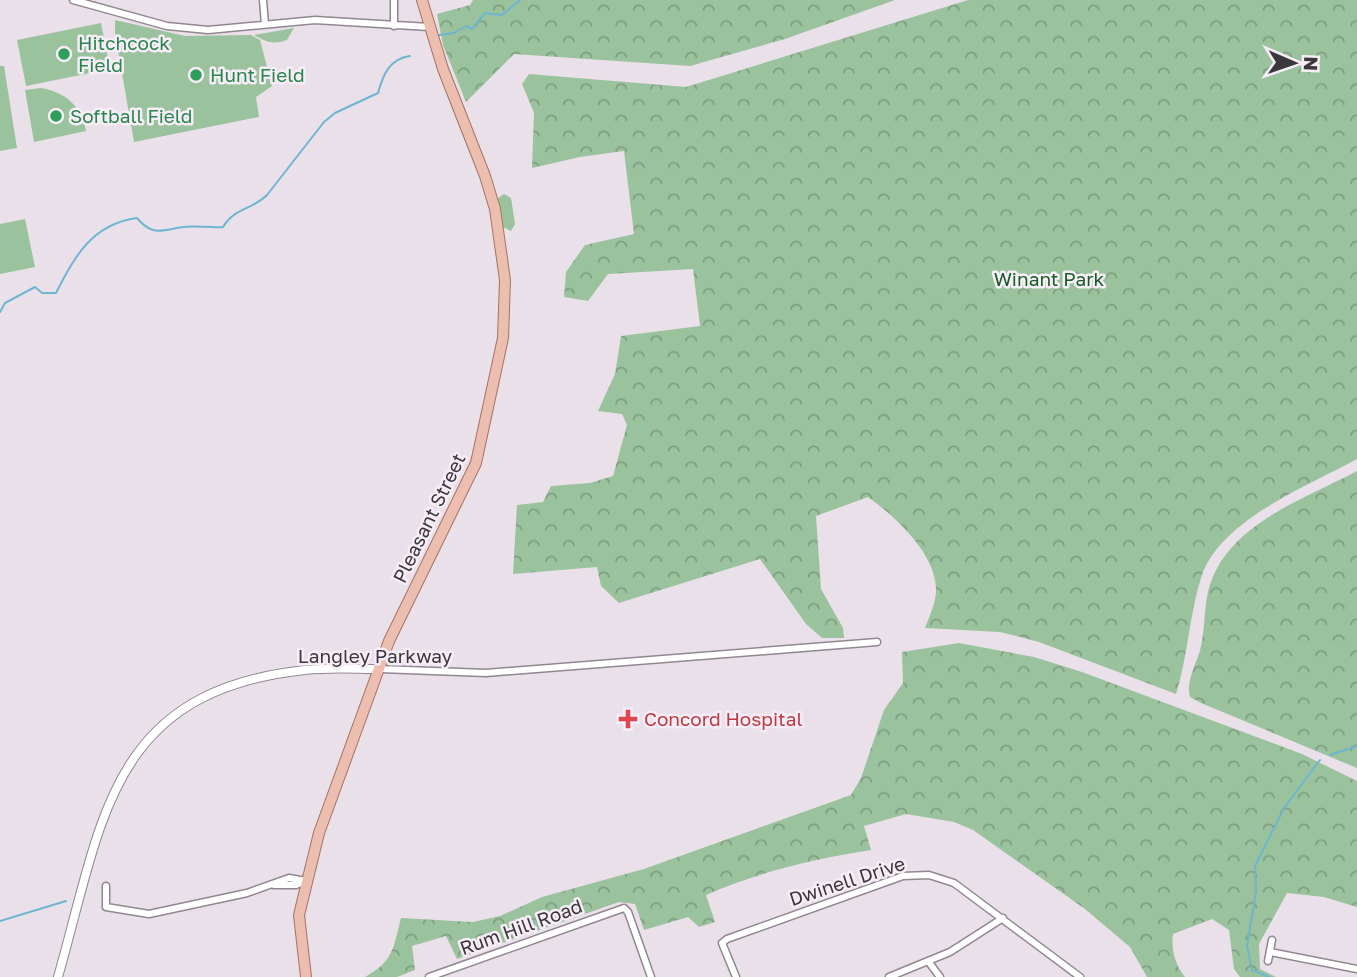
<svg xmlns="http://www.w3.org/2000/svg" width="1357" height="977" font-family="'Golos Text',sans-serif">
<defs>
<pattern id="forest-crowns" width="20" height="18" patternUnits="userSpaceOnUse" patternTransform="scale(1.75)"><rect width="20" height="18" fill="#9ac29d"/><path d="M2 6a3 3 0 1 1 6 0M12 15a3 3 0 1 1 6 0" fill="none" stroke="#7f9e81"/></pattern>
</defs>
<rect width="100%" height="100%" fill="#eae0ea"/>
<path fill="#9ac29d" d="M 115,20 L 185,36 L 251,35 L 260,40 L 272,86 L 256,97 L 259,117 L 134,142 L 115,33 Z
M 101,23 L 110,69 L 26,86 L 17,40 Z
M 294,28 L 287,40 C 272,45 267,42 254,35 Z
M 0,66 L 4,66 L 17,148 L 0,151 Z
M 41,88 C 65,92 82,106 86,131 L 34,142 L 25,90 Z
M 504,194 L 511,198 L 515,224 L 511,231 L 503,227 L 497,199 Z
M 25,219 L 35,267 L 0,274 L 0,224 Z"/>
<path fill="url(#forest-crowns)" d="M 473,0 L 895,0 L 785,39 L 690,66 L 514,54 L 466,102 L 443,45 L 437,14 L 470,5 Z
M 968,0 L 1357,0 L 1357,459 C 1308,486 1219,520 1201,578 C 1189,616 1188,656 1176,694 L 1039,642 L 1000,632 L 925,628 C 929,617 936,603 936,591 C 937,555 896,517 868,497 L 816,516 L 821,589 L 843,628 L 844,638 L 822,638 L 806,624 L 760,559 L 619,603 L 601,586 L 597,567 L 513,574 L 517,505 L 543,502 L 551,486 L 590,483 L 613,476 L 627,425 L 622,414 L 598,411 L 615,374 L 621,336 L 700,326 L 693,269 L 608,274 L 588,301 L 564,297 L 566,272 L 585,245 L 634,234 L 624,151 L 580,157 L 532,168 L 534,113 L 522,84 L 529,74 L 686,87 Z
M 1357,471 L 1357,768 L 1201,703 L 1190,697 C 1185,681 1198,662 1201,646 C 1205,628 1204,610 1208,592 C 1224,525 1303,500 1357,471 Z
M 959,643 L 1034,657 L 1082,672 L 1302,754 L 1357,781 L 1357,907 L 1324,897 L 1287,893 L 1259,944 L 1260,969 L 1276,977 L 1240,977 L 1234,969 L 1229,930 L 1212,919 L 1173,934 C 1171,949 1175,965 1185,977 L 1147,977 L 1130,947 L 1085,909 L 973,830 L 954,822 L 906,814 L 864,826 L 871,850 C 814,859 758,872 706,895 L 715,922 L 699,927 L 688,917 L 644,930 L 635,904 L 619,902 L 457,959 L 446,936 L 412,946 L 415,970 L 397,977 L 365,977 C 394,961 393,948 401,918 L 473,922 L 500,916 L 542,897 L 644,869 L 851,795 L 861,778 L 884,710 L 903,683 L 902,652 Z"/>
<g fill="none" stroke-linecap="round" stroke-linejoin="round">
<path stroke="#6eb5d0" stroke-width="2" d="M 439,35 L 454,33 L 466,26 L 472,29 L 485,13 L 502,15 L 520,0
M 0,312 L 5,303 L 35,287 L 42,293 L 56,293 C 75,256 92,224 137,218 C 153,237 162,230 183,227 C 195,225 209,228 223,227 C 234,208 252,210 267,195 L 324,122 L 335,113 L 378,93 C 383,75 389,59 410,56
M 1330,755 L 1357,746
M 0,921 L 66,901
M 1269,977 L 1252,970 L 1247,946 L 1256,891 L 1255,866 L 1284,808 L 1320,760"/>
<g stroke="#908790" stroke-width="9">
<path id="minor" d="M 73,0 L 167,26 L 208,30 L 315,20 L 429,27
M 263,0 L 265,24
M 394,26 L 394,0
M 380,669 L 486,673 L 877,642
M 274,885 L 296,885 L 306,881
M 106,886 L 106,907 L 149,914 L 247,893 L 289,878 L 306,881
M 1270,952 L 1357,969
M 928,961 L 940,977
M 1268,961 L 1272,940
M 429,977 L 624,908 L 628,912 L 651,977
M 736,977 L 722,943 L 727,939 L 903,876 L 929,875 L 954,883 L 1080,977
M 889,977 L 950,952 L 1003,918"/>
</g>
<g stroke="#908790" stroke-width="10">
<path id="tertiary" d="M 58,977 C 103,820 109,691 305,670 C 330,667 355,669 380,669"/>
</g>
<g stroke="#a57265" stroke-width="12">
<path id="primary" d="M 306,977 L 299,915 L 319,833 L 389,641 L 476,463 L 503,338 L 505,280 L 495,209 L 485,176 L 443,69 L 422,0"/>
</g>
<use href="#minor" stroke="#fff" stroke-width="6"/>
<use href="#tertiary" stroke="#fff" stroke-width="8"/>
<use href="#primary" stroke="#ebbeb0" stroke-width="10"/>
</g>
<g fill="#2e9e5b" stroke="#f7edf7" stroke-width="2.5">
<circle cx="64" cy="54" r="7"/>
<circle cx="196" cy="75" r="7"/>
<circle cx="56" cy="116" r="7"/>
</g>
<path fill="#e0444e" stroke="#f7edf7" stroke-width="2.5" d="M624.5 708.5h7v7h7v7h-7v7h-7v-7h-7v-7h7z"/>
<g text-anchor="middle" stroke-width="5" stroke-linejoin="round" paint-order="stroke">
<g font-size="19" fill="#27864d" stroke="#f7edf7" text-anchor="start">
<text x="78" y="50">Hitchcock<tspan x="78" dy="22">Field</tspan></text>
<text x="210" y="82">Hunt Field</text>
<text x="70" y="123">Softball Field</text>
</g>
<g font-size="19" fill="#165d26" stroke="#f7edf7">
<text x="1049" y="286">Winant Park</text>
</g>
<g font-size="19" fill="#3b373b" stroke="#f7edf7">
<text transform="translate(429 518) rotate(-64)" y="7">Pleasant Street</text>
<text x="375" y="663">Langley Parkway</text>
<text transform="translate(847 881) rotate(-18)" y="7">Dwinell Drive</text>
<text transform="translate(521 927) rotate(-20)" y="7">Rum Hill Road</text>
</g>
<g font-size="19" fill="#be3a42" stroke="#f7edf7" text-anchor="start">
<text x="644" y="726">Concord Hospital</text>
</g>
</g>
<g transform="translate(1294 63) rotate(92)" stroke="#f7edf7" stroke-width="5" paint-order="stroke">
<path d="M0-5L12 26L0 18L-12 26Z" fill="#3b373b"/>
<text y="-10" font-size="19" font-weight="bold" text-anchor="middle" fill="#3b373b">N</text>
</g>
</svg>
